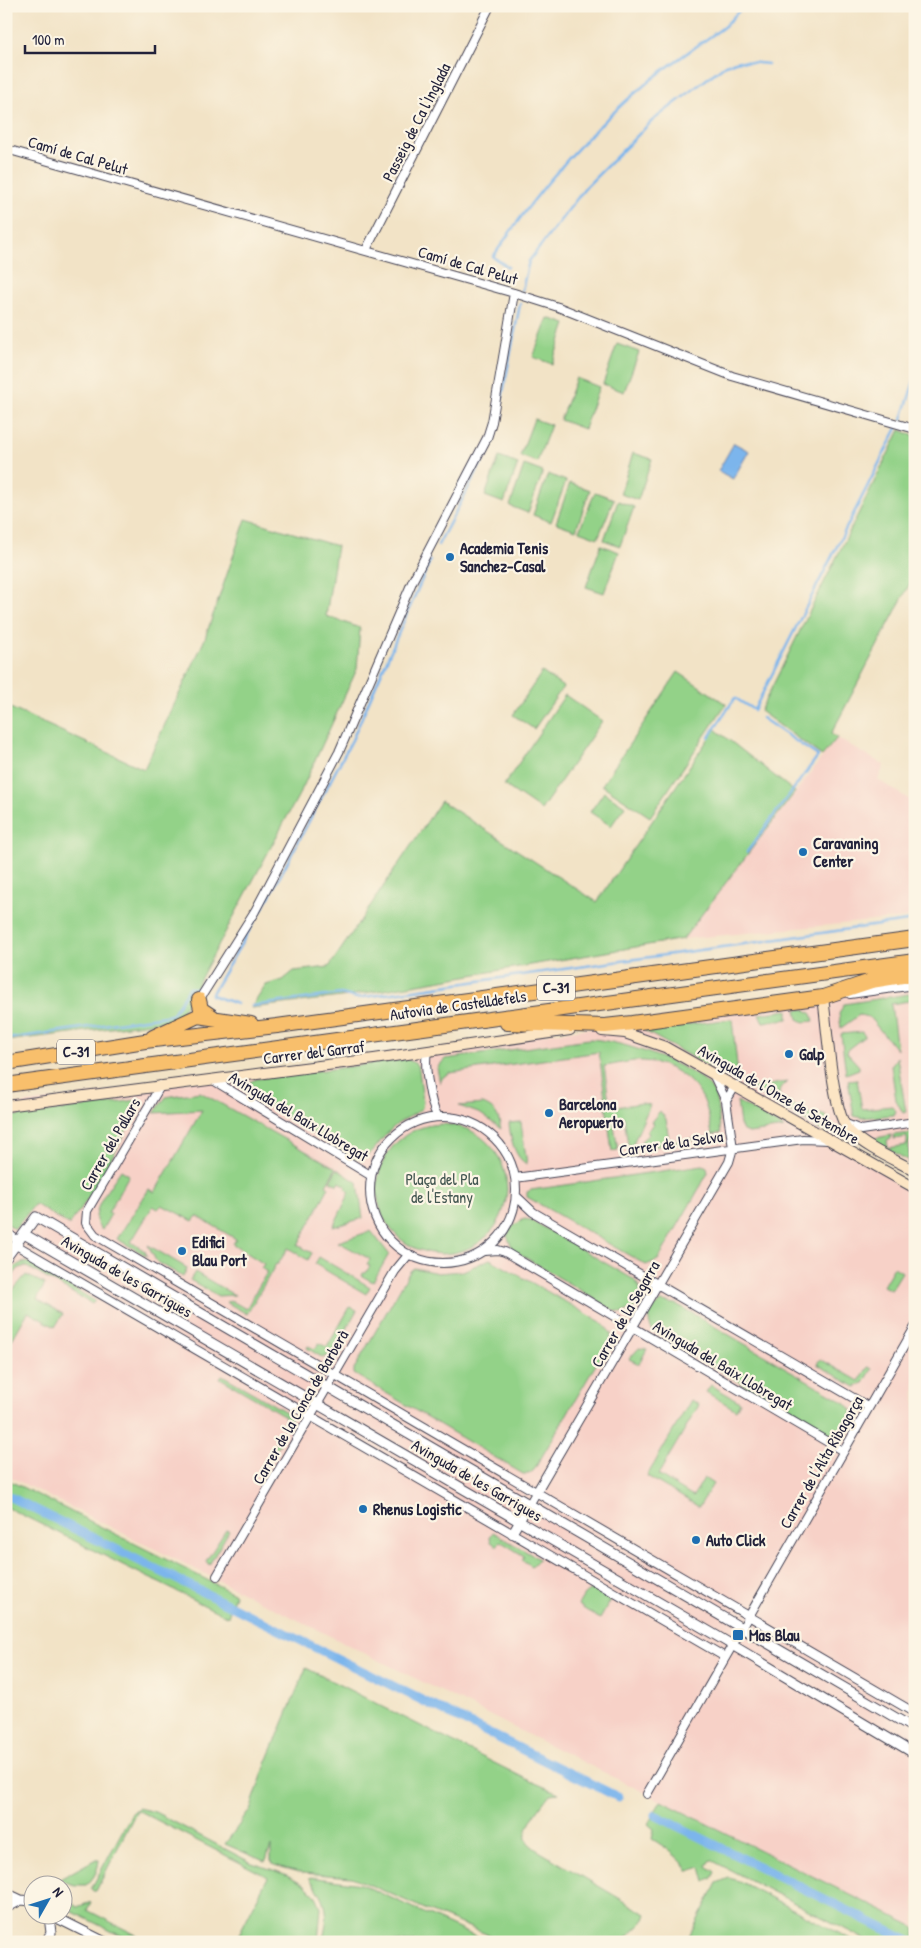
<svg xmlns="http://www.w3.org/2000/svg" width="921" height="1948" font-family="'Patrick Hand',sans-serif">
<rect width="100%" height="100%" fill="#fcf5e5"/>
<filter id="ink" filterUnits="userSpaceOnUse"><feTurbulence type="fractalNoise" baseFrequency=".02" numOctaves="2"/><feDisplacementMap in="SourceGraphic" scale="10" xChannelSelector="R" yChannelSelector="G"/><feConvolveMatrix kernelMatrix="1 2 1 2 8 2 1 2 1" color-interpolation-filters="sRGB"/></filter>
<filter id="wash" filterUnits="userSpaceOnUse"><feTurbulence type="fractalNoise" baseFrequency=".0096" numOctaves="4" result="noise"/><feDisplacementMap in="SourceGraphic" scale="20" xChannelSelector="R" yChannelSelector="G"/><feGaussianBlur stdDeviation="1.12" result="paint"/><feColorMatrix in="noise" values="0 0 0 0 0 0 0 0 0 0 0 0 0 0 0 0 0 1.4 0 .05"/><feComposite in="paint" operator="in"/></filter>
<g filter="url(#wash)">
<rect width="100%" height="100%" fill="#f2e3c6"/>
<path fill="#f7d1c7" d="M 837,738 L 884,765 L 878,780 L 915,803 L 915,917 L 683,939 Z
M 915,985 L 915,1168 L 850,1128 L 837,1144 L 915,1188 L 915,1927 L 6,1475 L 6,1106 Z"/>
<path fill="#93d288" stroke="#5a7a62" d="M 548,318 L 566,324 L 552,364 L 533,357 Z
M 617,344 L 639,352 L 624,392 L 603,384 Z
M 576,378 L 599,387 L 584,429 L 560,420 Z
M 534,419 L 551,425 L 537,462 L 520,456 Z
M 900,430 L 915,436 L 915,574 L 831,734 L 837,738 L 822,756 L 760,711 Z
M 633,453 L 652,459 L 638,500 L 620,494 Z
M 499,457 L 518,464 L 504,503 L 485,496 Z
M 524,465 L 543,472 L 528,513 L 510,506 Z
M 548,474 L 566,481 L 551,522 L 533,515 Z
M 570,483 L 590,490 L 576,530 L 556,523 Z
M 595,492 L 614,499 L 598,538 L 579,531 Z
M 618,501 L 634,507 L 620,546 L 604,540 Z
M 246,519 L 337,546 L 326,616 L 360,628 L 357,669 L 303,787 L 188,1002 L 175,1020 L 6,1041 L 6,706 L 144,769 L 204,641 Z
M 601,545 L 619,552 L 604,593 L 586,587 Z
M 542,672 L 563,687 L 534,729 L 513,715 Z
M 678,672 L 726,704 L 650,817 L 602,785 Z
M 565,695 L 602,721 L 541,810 L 504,785 Z
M 715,729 L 795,792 L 683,939 L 348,996 L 251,1008 L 266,985 L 283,980 L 294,971 L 329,967 L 441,801 L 597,902 Z
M 604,792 L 625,806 L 611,826 L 590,812 Z
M 915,993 L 915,1000 L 891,1004 L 897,1050 L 869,1017 L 859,1015 L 841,1028 L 839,1014 L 844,1004 Z
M 805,1009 L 812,1014 L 814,1021 L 804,1022 L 798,1019 L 796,1010 Z
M 788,1010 L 788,1019 L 763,1022 L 759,1014 Z
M 732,1019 L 738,1074 L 729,1078 L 643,1030 Z
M 862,1032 L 865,1036 L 848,1049 L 847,1053 L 859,1066 L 859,1069 L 846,1074 L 841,1034 Z
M 589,1039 C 617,1039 694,1065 711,1088 C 719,1098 718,1120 721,1133 L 712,1135 C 710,1123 708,1111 704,1101 C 692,1075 662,1059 634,1061 C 624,1062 614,1065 604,1066 L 610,1108 L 642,1103 L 650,1105 L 632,1146 L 628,1145 L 624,1117 L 613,1119 L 618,1150 L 612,1151 L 599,1052 L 450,1073 L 443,1077 L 440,1083 L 437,1068 L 445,1059 Z
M 897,1057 L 906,1112 L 903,1113 L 896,1100 L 891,1066 Z
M 407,1059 L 416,1064 L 419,1069 L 423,1102 L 422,1108 C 414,1116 403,1119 395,1126 C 382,1136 376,1152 361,1160 L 355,1159 L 245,1092 L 248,1083 L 256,1079 Z
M 857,1079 L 862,1109 L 892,1106 L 896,1111 L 894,1115 L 861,1118 L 854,1116 L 848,1080 Z
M 787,1082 L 779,1090 L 780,1097 L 817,1119 L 820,1114 L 826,1116 L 829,1135 L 750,1088 Z
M 200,1092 L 336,1168 L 326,1185 L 329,1187 L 298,1245 L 312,1253 L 308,1260 L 288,1248 L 278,1264 L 276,1264 L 247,1314 L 226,1302 L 232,1301 L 246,1309 L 267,1272 L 261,1268 L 264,1264 L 233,1244 L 236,1239 L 197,1216 L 193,1221 L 162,1205 L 158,1209 L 153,1206 L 131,1242 L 145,1251 L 147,1256 L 117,1239 L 149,1189 L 155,1192 L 202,1110 L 154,1113 L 166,1097 Z
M 137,1100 L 137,1111 L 95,1189 L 69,1225 L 35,1204 L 15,1229 L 6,1223 L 6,1117 Z
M 737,1101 L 784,1128 L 749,1133 L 743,1131 L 740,1125 Z
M 483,1104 C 497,1110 498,1115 501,1129 L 481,1114 L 459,1106 Z
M 660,1111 L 666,1119 L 669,1141 L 714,1137 L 645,1148 L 641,1141 L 649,1134 L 647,1131 L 654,1124 L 651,1122 Z
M 521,1122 L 527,1164 C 514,1158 510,1136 509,1123 Z
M377 1189a65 65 0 1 1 130 0a65 65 0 1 1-130 0Z
M 914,1133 L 909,1144 L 909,1159 L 907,1160 L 872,1139 L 891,1135 L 891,1139 L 887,1141 L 888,1148 L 907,1145 L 907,1137 L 894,1139 L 893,1135 Z
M 703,1165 L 707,1167 L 708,1173 L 658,1260 L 646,1265 L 527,1197 L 527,1192 L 531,1190 Z
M 337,1169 L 358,1183 L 363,1218 L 333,1227 L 350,1192 L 345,1189 L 346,1186 L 340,1182 L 338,1185 L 330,1181 Z
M 121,1170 L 129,1175 L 108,1213 L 111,1214 L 102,1230 C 84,1216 112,1184 121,1170 Z
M 524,1219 L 531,1220 L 633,1279 C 642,1288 644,1296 636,1307 L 622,1313 L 615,1311 L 513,1250 L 507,1236 L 510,1228 Z
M 371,1231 L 389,1254 L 373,1282 L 362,1276 L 363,1273 L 366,1273 L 370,1266 L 367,1264 L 370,1259 L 338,1242 Z
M 148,1245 L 187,1268 L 183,1277 L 156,1261 Z
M 319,1257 L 370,1287 L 366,1294 L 315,1264 Z
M 490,1259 L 601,1322 L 611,1333 L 611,1339 L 534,1470 L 529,1474 L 523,1474 L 354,1374 L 354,1369 L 410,1271 L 414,1268 L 438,1273 L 463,1271 Z
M 24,1262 L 31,1263 L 95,1301 L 92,1304 L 25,1266 L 18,1269 L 6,1285 C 6,1273 13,1266 24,1262 Z
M 894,1267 L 902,1272 L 891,1290 L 883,1286 Z
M 195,1272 L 229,1292 L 235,1295 L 218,1296 L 190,1280 Z
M 26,1275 L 45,1284 L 37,1299 L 63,1314 L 55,1327 L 28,1312 L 6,1350 L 6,1307 L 10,1302 L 6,1298 Z
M 661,1302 L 676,1304 L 846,1403 L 852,1410 L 852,1425 C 842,1436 834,1436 821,1430 L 653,1331 C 645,1320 650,1309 661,1302 Z
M 350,1307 L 357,1310 L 332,1354 L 323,1358 L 307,1348 L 308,1346 L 315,1349 L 319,1343 L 327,1347 Z
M 639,1348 L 647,1349 L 639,1364 L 629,1359 Z
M 820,1359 L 859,1381 L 868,1367 L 872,1369 L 864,1383 L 855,1387 L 817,1364 Z
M 222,1375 L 286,1412 L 291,1420 L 288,1429 L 285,1426 L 285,1416 L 220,1378 Z
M 711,1385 L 740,1402 L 736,1410 L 706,1392 Z
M 691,1400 L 699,1405 L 658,1475 L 693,1497 L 704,1478 L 713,1484 L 699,1507 L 647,1476 Z
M 281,1434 L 285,1435 L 262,1474 L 259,1470 Z
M 6,1479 L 235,1594 L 228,1617 L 6,1507 Z
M 226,1530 L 229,1531 L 209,1565 L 206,1561 Z
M 493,1532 L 539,1559 L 532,1566 L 522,1560 L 524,1556 L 500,1541 L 497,1546 L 491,1542 L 490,1538 Z
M 592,1589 L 611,1600 L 600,1619 L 578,1605 L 584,1595 Z
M 306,1668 L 528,1780 L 559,1793 L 550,1794 C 543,1803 523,1828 526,1839 C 528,1844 533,1847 537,1850 L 646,1914 L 643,1922 L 622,1942 L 506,1942 L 434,1913 L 352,1877 L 303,1873 L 274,1865 L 271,1860 L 271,1846 L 266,1860 L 264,1861 L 225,1844 L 250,1810 L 266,1764 Z
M 661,1801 L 915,1927 L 915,1942 L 870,1942 L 711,1860 L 707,1866 L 715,1872 L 712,1878 L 705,1882 L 701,1867 L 689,1871 C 679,1857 667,1848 652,1839 L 654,1829 L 648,1824 Z
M 138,1808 L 155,1812 L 252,1863 L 285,1874 L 304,1884 L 316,1896 L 321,1907 L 318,1942 L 235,1942 L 268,1877 L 137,1810 L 96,1891 L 93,1891 L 91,1889 L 132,1813 Z
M 94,1860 L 99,1860 C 98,1870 94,1879 86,1885 L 75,1885 L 58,1880 Z
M 310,1877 L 361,1884 L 487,1942 L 322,1942 C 330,1914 328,1902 310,1879 Z
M 729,1878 L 739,1881 L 856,1942 L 684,1942 L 689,1937 L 717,1883 Z
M 63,1895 L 77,1907 L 91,1902 L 87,1910 L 150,1942 L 133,1942 L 63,1907 Z"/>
<path fill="#7cb5ec" stroke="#4f6c94" d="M 734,443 L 749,451 L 733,479 L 718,471 Z"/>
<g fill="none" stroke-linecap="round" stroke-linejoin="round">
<path stroke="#7cb5ec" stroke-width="2.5" d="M 508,267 L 493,257 C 536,192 586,133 647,83 C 670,64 696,47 721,29 C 730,23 735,12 746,6
M 522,290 L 529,261 L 586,187 L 652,121 L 725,65 L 739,61 L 768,64
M 902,419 L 915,378
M 438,545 L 494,440 L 520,304
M 709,737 L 735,698 L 754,710 L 898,426
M 747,852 L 818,756 L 762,718
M 237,1004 L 211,995 L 269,897 L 352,740 L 430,561
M 252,1006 L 341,994 L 357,998 L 915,920
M 6,1039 L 172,1015 L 189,988 L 198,988"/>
<path stroke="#7cb5ec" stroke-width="9" d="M 6,1495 L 618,1797
M 655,1815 L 911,1942"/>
</g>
</g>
<g filter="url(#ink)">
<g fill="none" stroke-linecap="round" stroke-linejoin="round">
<g stroke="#413f50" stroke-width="10">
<path id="minor" d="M 6,149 L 514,293 L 558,307 L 732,376 L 915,429
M 366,250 L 490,6
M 850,994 L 915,985
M 199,1000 L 255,911 L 339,752 L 413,580 L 487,438 L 492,422 L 514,293
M 427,1052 C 424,1065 430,1104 437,1115
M 714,1076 L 726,1101
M 213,1080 L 370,1175
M 161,1085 L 87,1211 L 86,1223 L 95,1235 L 915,1713
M370 1190a73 73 0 1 1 146 0a73 73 0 1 1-146 0Z
M 846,1124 L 861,1130 L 915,1122
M 915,1143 L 915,1160
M 515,1178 L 803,1139 L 828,1140
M 516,1196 L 533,1212 L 869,1407
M 6,1232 L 18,1241
M 16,1245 L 725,1657
M 485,1251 L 498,1250 L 505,1252 L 843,1451
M 512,1534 L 729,1162 L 733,1148 L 726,1101 L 736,1085
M 217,1576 L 395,1271 L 409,1254
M 647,1794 L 915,1327"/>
</g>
<g stroke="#413f50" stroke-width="11">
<path id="tertiary" d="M 24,1234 L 717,1636 L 915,1754
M 6,1258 L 36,1217 L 915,1729
M 6,1893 L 21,1900
M 6,1908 L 21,1900 L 32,1901
M 53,1916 L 105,1942
M 46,1942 L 51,1933 L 49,1916"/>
</g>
<g stroke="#413f50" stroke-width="12">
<path id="secondary" d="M 823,997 C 827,1025 832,1113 849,1131 C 865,1147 895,1160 915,1171
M 602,1031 L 625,1033 L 665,1047 L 915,1188
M 6,1106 L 374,1059 L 570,1030"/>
</g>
<g stroke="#413f50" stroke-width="16">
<path id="motorway" d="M 199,1000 L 201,1009 L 213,1017
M 507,1023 L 605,1026 L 632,1023 L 823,997 L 871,981 L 915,974
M 153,1037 L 198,1016 L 251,1024
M 6,1063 L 145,1041 L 277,1026 L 915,939
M 6,1085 L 915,961"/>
</g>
<use href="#minor" stroke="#fff" stroke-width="8"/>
<use href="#tertiary" stroke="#fff" stroke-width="9"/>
<use href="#secondary" stroke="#fce5c4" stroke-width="10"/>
<use href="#motorway" stroke="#f8bf6c" stroke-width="14"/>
</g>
</g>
<g fill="#1f6fb2" stroke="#fcf5e5" stroke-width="2">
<circle cx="450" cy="557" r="5"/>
<circle cx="803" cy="852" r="5"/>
<circle cx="789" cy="1054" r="5"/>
<circle cx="549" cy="1113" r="5"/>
<circle cx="182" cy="1251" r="5"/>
<circle cx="363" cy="1509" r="5"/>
<circle cx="696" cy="1540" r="5"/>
<rect x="732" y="1629" width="12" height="12" rx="2.5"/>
</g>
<g text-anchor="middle" stroke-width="4.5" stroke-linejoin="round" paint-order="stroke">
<g fill="#fcf5e5" stroke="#63616e" stroke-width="1">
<rect x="537" y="975.5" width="38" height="25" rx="4"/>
<rect x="57" y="1039.5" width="38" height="25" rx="4"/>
</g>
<g font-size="15" font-weight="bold" fill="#22223b">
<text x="556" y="993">C-31</text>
<text x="76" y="1057">C-31</text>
</g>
<g font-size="16" fill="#22223b" stroke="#fcf5e5">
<text transform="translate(416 122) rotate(-63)" y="6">Passeig de Ca l'Inglada</text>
<text transform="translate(78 155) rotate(16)" y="6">Camí de Cal Pelut</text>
<text transform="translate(468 265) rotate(16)" y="6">Camí de Cal Pelut</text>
<text transform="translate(458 1005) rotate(-8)" y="6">Autovia de Castelldefels</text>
<text transform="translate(314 1052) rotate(-7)" y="6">Carrer del Garraf</text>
<text transform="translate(779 1094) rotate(30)" y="6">Avinguda de l'Onze de Setembre</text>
<text transform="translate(299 1116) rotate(31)" y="6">Avinguda del Baix Llobregat</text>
<text transform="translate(671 1143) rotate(-8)" y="6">Carrer de la Selva</text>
<text transform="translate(110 1144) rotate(-60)" y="6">Carrer del Pallars</text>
<text transform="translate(127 1276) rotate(30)" y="6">Avinguda de les Garrigues</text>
<text transform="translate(625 1314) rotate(-60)" y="6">Carrer de la Segarra</text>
<text transform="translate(723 1365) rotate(31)" y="6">Avinguda del Baix Llobregat</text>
<text transform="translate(300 1407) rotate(-60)" y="6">Carrer de la Conca de Barberà</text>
<text transform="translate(821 1462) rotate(-60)" y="6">Carrer de l'Alta Ribagorça</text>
<text transform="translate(477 1480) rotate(30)" y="6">Avinguda de les Garrigues</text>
</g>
<g font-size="16" font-weight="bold" fill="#22223b" stroke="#fcf5e5" text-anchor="start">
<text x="460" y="554">Academia Tenis<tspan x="460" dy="18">Sanchez-Casal</tspan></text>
<text x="813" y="849">Caravaning<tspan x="813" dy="18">Center</tspan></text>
<text x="799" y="1060">Galp</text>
<text x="559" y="1110">Barcelona<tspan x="559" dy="18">Aeropuerto</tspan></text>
<text x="192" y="1248">Edifici<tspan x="192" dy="18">Blau Port</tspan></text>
<text x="373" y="1515">Rhenus Logistic</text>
<text x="706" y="1546">Auto Click</text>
<text x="749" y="1641">Mas Blau</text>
</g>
<g font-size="16" fill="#445752" stroke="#fcf5e5">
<text x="442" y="1185">Plaça del Pla<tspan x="442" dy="18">de l'Estany</tspan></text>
</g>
</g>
<rect width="921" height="1948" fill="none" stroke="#fcf5e5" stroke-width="25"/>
<g transform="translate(48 1900) rotate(51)"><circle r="24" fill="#fcf5e5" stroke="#a5a1a1"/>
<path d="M0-4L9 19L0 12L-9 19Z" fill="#1f6fb2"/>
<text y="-8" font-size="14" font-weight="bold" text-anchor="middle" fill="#22223b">N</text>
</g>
<path d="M25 45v8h130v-8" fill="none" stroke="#22223b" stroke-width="2.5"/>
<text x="32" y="45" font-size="15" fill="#22223b" stroke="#fcf5e5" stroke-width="4" paint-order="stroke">100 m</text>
</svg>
